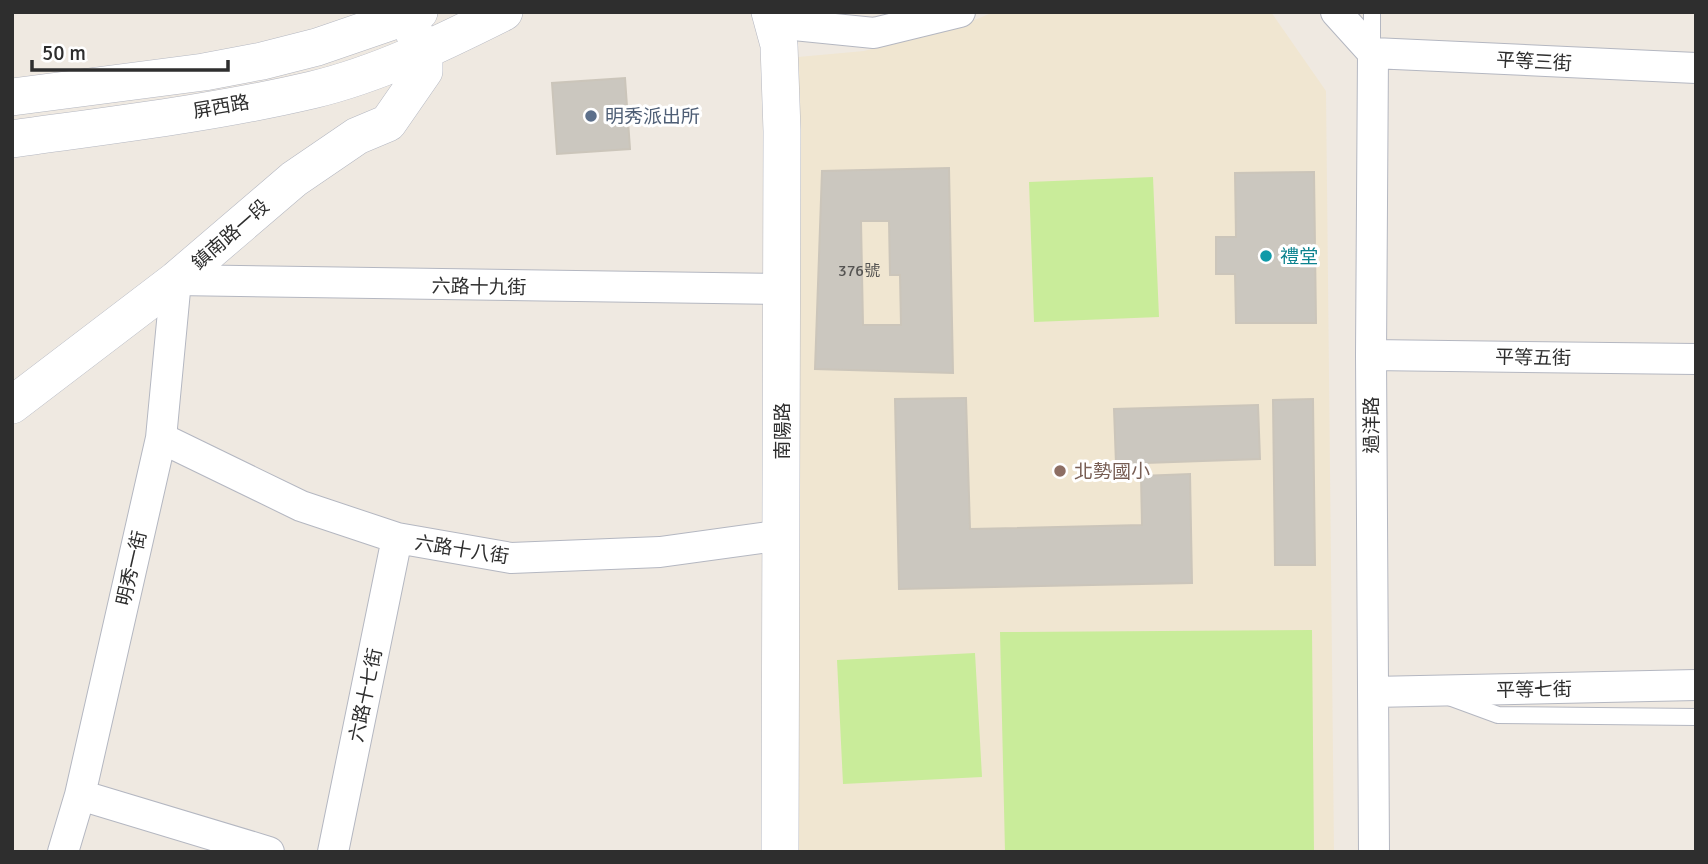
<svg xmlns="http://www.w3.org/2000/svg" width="1708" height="864" font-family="Signika,'Noto Sans TC',sans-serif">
<rect width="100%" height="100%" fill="#efe9e1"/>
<path fill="#f0e6d1" d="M 994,12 L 1271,12 L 1326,91 L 1334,852 L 795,852 L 787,58 L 864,51 L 957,27 Z"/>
<path fill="#c9ec9a" d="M 1153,177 L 1159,317 L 1034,322 L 1029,182 Z
M 1312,630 L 1314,852 L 1005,852 L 1000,632 Z
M 975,653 L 982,777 L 843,784 L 837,660 Z"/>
<path fill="#cbc7bf" stroke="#cbc5ba" stroke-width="2" fill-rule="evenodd" d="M 625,78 L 630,149 L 557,154 L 552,83 Z
M 949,168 L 953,373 L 815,369 L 822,171 ZM 861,221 L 889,221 L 890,275 L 900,275 L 901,325 L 863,325 Z
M 1314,172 L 1316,323 L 1236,323 L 1235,274 L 1216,274 L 1216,237 L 1236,237 L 1235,173 Z
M 966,398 L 970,529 L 1142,525 L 1141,476 L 1190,474 L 1192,583 L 899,589 L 895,399 Z
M 1313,399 L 1315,565 L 1275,565 L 1273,400 Z
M 1258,405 L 1260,459 L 1116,464 L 1114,409 Z"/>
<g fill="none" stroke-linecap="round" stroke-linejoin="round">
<g stroke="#b4b7c1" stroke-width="18">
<path id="service" d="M 1372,12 L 1372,48
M 1449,697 L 1498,715 L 1696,717"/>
</g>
<g stroke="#b4b7c1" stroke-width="32">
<path id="minor" d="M 1336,12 L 1373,53 L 1371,355 L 1374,852
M 774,23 L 874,33 L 960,12
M 1373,53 L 1696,68
M 1371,355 L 1696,359
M 161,438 L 301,506 L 397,538 L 511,558 L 660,552 L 783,535
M 1373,692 L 1696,685
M 80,795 L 269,852
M 63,852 L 80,795 L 161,438 L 176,280 L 781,289
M 333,852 L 397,538"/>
</g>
<g stroke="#b4b7c1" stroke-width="38">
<path id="tertiary" d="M 770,12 L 779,45 L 782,131 L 780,852
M 12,97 L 204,72 L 262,61 L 317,47 L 419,12
M 12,139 C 112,125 214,113 312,90 C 379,74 442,43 504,12
M 12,405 L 176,280 L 294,179 L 357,136 L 388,123 L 424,71 L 424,52 L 407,19"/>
</g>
<use href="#service" stroke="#fff" stroke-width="16"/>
<use href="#minor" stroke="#fff" stroke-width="30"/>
<use href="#tertiary" stroke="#fff" stroke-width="37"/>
</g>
<circle fill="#5c6f8a" stroke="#fff" stroke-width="2.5" cx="591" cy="116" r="7"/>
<circle fill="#0f9aa8" stroke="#fff" stroke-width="2.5" cx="1266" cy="256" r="7"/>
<circle fill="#8d6e63" stroke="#fff" stroke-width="2.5" cx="1060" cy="471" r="7"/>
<g text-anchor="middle" stroke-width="6" stroke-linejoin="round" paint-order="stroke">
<g font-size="16" fill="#555452">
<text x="859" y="276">376號</text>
</g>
<g font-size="19" fill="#2e2e2e" stroke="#fff">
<text transform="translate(1534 61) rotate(3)" y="7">平等三街</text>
<text transform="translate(221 106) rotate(-10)" y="7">屏西路</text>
<text transform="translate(230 234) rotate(-41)" y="7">鎮南路一段</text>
<text transform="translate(479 286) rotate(1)" y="7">六路十九街</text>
<text transform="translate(1533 357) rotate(1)" y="7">平等五街</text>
<text transform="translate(1371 425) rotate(-90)" y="7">過洋路</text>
<text transform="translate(782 431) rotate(-90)" y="7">南陽路</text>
<text transform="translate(462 549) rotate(9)" y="7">六路十八街</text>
<text transform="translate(131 568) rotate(-77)" y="7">明秀一街</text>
<text transform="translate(1534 689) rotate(-1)" y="7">平等七街</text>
<text transform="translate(365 695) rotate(-78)" y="7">六路十七街</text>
</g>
<g font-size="19" fill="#4e5e75" stroke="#fff" text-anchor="start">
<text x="605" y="123">明秀派出所</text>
</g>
<g font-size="19" fill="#0d838f" stroke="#fff" text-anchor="start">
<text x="1280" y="263">禮堂</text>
</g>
<g font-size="19" fill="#785e54" stroke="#fff" text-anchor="start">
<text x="1074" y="478">北勢國小</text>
</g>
</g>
<rect width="1708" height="864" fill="none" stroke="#2e2e2e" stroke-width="28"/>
<path d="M32 60v10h196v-10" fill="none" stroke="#2e2e2e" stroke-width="3.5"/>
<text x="42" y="60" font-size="21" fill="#2e2e2e" stroke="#ffffff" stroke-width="5" paint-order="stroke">50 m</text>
</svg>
